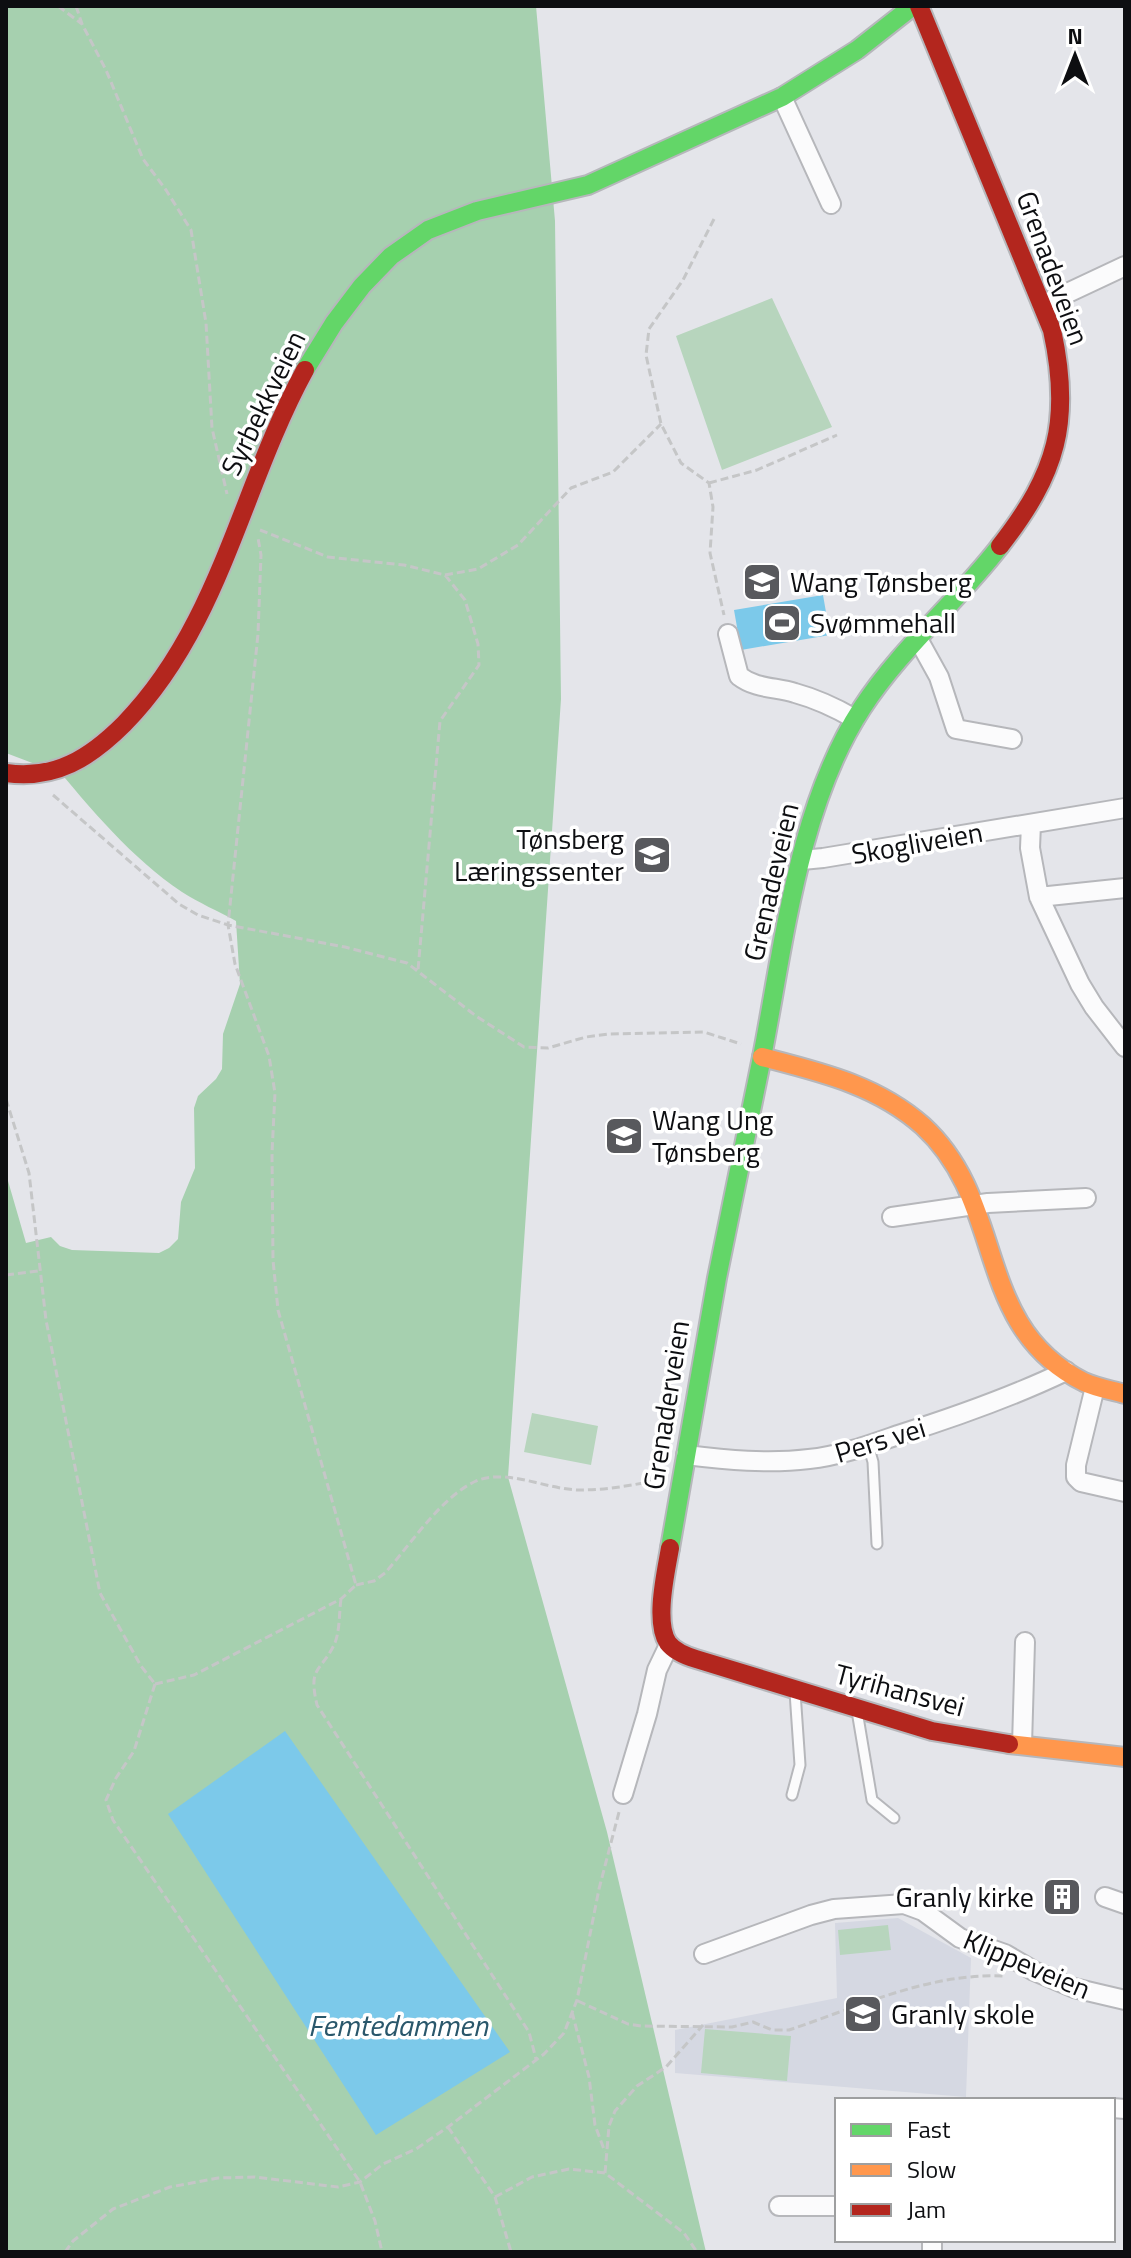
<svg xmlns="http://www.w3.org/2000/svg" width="1131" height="2258" font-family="'Titillium Web',sans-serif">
<rect width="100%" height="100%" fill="#e4e5ea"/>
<path fill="#d5d8e2" d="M 898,1918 L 971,1958 L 966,2097 L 675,2073 L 675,2030 L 837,1998 L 835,1923 Z"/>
<path fill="#b7d5bd" d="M 772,298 L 832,427 L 722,470 L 676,336 Z
M 532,1413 L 598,1426 L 591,1465 L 524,1452 Z
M 888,1925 L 891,1950 L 840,1955 L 838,1930 Z
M 705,2029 L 791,2036 L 787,2081 L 701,2073 Z"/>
<path fill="#a6d0af" d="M 6,6 L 536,6 L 555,221 L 561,699 L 508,1477 L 607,1832 L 706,2252 L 6,2252 L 6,1174 L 26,1243 L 51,1237 L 60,1246 L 72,1250 L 159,1253 L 169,1248 L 178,1239 L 181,1202 L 195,1168 L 194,1108 L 198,1096 L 216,1079 L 222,1069 L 223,1034 L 240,984 L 236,921 C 218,911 199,903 182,892 C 131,858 89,807 50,760 L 35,764 L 6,753 Z"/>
<path fill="#7cc9ea" d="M 823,595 L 830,635 L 741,650 L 734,610 Z
M 285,1731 L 510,2052 L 376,2135 L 168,1814 Z"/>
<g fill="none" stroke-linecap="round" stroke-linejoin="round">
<g stroke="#b6b7bb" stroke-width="13">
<path id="lane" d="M 868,1445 L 873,1462 L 877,1544
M 857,1711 L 872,1800 L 894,1818
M 792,1795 L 800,1765 L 795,1692"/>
</g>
<g stroke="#b6b7bb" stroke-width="22">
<path id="street" d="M 782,97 L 831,204
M 1042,305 L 1125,266
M 728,634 L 739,676 C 756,689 776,687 795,693 C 817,699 836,708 855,719
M 918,639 L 939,677 L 956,729 L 1012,739
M 1031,824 L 1030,848 L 1039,897 L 1080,984 L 1094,1007 L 1125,1047
M 802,860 L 823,858 L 1125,808
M 1039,897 L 1125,888
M 892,1217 L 988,1203 L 1086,1198
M 1095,1387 L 1076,1465 L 1076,1477 L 1081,1482 L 1125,1492
M 686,1455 C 727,1460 768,1464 809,1459 C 839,1456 869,1445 898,1435 C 955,1417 1012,1397 1066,1371
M 1022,1745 L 1025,1642
M 623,1794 L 647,1714 L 657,1670 L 669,1645
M 1105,1897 L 1125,1904
M 704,1954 L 811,1915 L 834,1909 L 904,1904 L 923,1911 L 960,1938 L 1005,1954 L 1034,1971 L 1074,1988 L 1125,2000
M 1113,2108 L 1125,2109
M 779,2206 L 837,2206
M 932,2240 L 932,2252"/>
</g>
<g stroke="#b6b7bb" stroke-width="22">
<path id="fast" d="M 305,370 L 334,323 L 362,286 L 391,256 L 428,230 L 477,211 L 588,185 L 782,97 L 857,50 L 913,6
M 762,1057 C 784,944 798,806 862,708 C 901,648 957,602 1000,546
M 670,1548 L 717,1278 L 762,1057"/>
</g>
<g stroke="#b6b7bb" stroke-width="22">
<path id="slow" d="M 762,1057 C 820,1072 877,1085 923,1126 C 1008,1204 972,1326 1084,1382 C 1097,1388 1111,1390 1125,1394
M 1009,1744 L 1125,1757"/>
</g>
<g stroke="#b6b7bb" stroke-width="22">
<path id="jam" d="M 919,6 L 1052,330 C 1072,421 1057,473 1000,546
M 6,773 C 55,780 90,758 124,724 C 220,626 241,487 305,370
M 670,1548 C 666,1572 654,1622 668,1643 C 675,1652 686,1656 696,1659 L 932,1731 L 1009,1744"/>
</g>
<path stroke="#c5c6c7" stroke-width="3" stroke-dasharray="8 4" stroke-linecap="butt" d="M 58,6 L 82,24
M 76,6 L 82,24 L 106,70 L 143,159 L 166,190 L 191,230 L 206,323 L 212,428 L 227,494
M 714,219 L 683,280 L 649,329 L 646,355 L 661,424 L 681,463 L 709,483 L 713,507 L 710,553 L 724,615
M 709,483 L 757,470 L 837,435
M 260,530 L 328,557 L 404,565 L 445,575 L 465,600 L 478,644 L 479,665 L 440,721 L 418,970
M 445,575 L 478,569 L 518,545 L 571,488 L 613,472 L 661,424
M 53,795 L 179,904 L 198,915 L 228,925 L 345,947 L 407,963 L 476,1016 L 524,1047 L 548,1048 L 586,1037 L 608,1034 L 704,1032 L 741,1044
M 6,1099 L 29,1173 L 46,1320 L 100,1593 L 141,1666 L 155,1684
M 6,1275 L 38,1271
M 356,1585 L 374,1581 L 385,1573 C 411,1544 441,1497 476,1481 C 508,1468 547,1490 580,1490 C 607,1490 633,1485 659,1480
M 341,1599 C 339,1613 340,1633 334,1645 C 320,1673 308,1666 317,1705 L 529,2032 L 536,2059
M 155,1684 L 194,1675 L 341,1599 L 356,1585 L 278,1310 L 273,1260 L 272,1153 L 275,1093 L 269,1056 L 235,964 L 228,925 L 258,634 L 261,555 L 258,538
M 155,1684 L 134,1751 L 116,1778 L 106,1800 L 113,1820 L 360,2182 L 375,2221 L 382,2252
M 578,2001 L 628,2024 L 641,2026 L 732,2027 L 753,2022 L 772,2030 L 789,2030 C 858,2007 928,1973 1003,1976
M 572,2012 L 589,2077 L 595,2125 L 605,2152
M 448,2127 L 495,2197 L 511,2252
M 605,2173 L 609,2126 L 615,2111 L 637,2086 L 666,2067 L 703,2025
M 495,2197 L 532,2177 L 569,2169 L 605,2173 L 684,2233 L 697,2252
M 65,2252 L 73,2241 L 113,2209 L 170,2187 L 218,2178 L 255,2177 L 338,2187 L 360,2182 L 383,2164 L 416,2149 L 448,2127 L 544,2054 L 564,2033 L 577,2000 L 599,1889 L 619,1812"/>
<use href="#lane" stroke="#fbfbfc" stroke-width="9"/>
<use href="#street" stroke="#fbfbfc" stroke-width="18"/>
<use href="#fast" stroke="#63d668" stroke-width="18"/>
<use href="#slow" stroke="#ff974d" stroke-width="18"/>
<use href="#jam" stroke="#b3261e" stroke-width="18"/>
</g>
<defs>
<g id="school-square" transform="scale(2)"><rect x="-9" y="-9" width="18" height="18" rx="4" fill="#58595d" stroke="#fff"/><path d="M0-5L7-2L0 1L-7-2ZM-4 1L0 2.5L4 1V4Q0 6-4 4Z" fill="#fff"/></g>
<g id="stadium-square" transform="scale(2)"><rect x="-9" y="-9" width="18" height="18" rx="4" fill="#58595d" stroke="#fff"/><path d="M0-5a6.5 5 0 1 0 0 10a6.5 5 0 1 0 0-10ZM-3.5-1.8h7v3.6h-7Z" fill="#fff"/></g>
<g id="building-square" transform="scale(2)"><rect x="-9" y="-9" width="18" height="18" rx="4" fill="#58595d" stroke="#fff"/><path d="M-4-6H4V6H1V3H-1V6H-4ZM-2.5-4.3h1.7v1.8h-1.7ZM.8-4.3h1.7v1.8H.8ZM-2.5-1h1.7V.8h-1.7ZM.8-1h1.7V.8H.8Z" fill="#fff"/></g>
</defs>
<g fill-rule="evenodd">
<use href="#school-square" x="762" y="582"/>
<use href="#stadium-square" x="782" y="623"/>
<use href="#school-square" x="652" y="855"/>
<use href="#school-square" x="624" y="1136"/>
<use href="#building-square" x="1062" y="1897"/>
<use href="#school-square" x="863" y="2014"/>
</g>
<g text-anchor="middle" stroke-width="7" stroke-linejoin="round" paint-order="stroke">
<g font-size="28" fill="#0d0e11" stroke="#fff">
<text transform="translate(1053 268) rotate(70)" y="10">Grenadeveien</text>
<text transform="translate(263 403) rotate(-64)" y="10">Syrbekkveien</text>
<text transform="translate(917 843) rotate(-10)" y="10">Skogliveien</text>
<text transform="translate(771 882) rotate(-77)" y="10">Grenadeveien</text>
<text transform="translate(666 1405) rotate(-81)" y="10">Grenaderveien</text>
<text transform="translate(880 1440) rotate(-17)" y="10">Pers vei</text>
<text transform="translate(900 1690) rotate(15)" y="10">Tyrihansvei</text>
<text transform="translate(1027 1964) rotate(23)" y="10">Klippeveien</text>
</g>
<g font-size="28" fill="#0d0e11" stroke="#fff" text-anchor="start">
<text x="790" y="592">Wang Tønsberg</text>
<text x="810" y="633">Svømmehall</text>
<text x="624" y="849" text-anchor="end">Tønsberg<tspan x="624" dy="32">Læringssenter</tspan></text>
<text x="652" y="1130">Wang Ung<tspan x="652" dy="32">Tønsberg</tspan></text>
<text x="1034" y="1907" text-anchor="end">Granly kirke</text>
<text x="891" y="2024">Granly skole</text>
</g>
<g font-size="30" font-style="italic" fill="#2a576b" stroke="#fff">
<text x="398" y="2036">Femtedammen</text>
</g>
</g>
<rect width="1131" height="2258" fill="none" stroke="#0d0e11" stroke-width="16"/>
<rect x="835" y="2098" width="280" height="144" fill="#ffffff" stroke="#9e9fa0" stroke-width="2"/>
<rect x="851" y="2124" width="40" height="12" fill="#63d668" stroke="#9e9fa0" stroke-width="2"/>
<text x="907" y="2138" font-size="24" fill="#0d0e11">Fast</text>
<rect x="851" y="2164" width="40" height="12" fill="#ff974d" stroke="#9e9fa0" stroke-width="2"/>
<text x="907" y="2178" font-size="24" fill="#0d0e11">Slow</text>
<rect x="851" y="2204" width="40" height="12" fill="#b3261e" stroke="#9e9fa0" stroke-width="2"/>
<text x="907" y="2218" font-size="24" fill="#0d0e11">Jam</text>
<g transform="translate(1075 56)" stroke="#ffffff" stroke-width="6" paint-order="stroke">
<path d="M0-6L14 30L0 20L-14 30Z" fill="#0d0e11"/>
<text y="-12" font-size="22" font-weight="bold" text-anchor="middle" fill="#0d0e11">N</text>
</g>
</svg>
